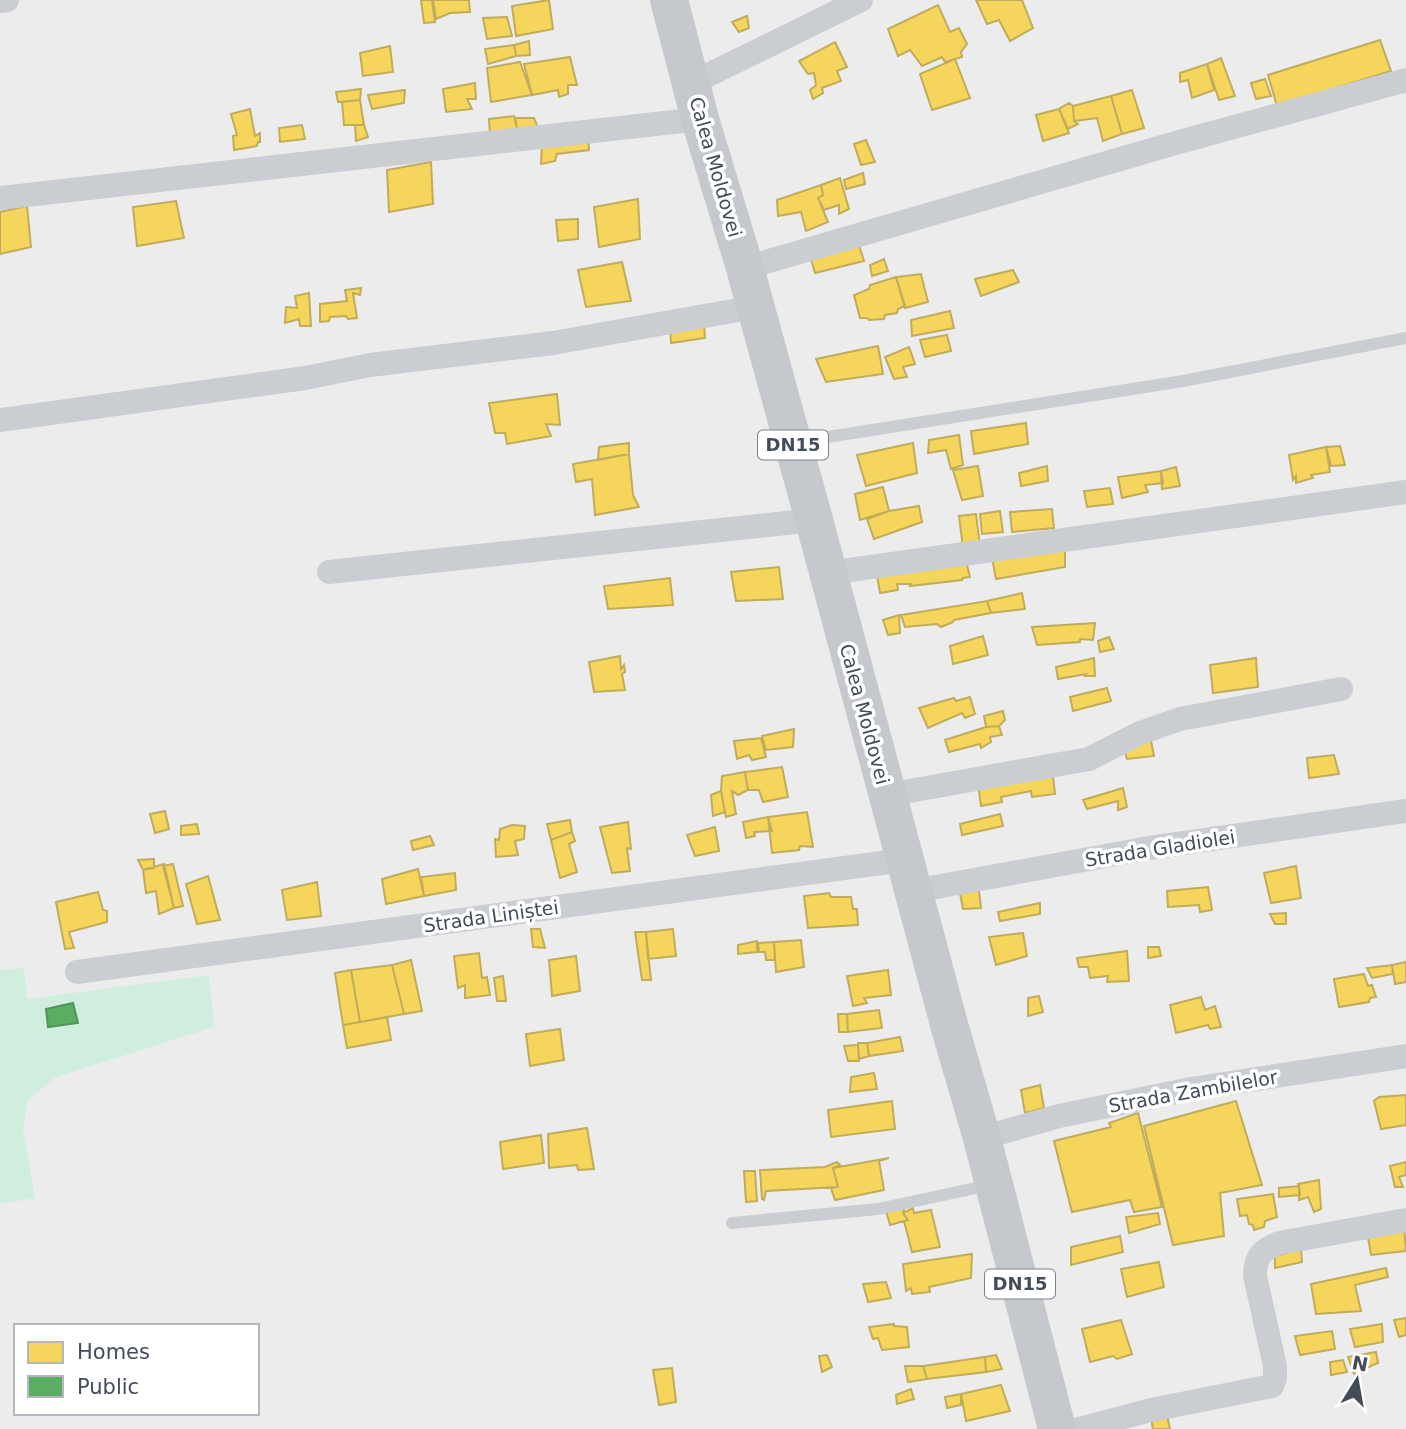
<svg xmlns="http://www.w3.org/2000/svg" width="1406" height="1429" font-family="'DejaVu Sans',sans-serif">
<rect width="100%" height="100%" fill="#edecec"/>
<path fill="#cfeede" d="M 24,968 L 27,999 L 209,975 L 214,1027 L 56,1077 L 27,1101 L 23,1130 L 35,1198 L 0,1204 L 0,970 Z"/>
<path fill="#f6d55c" stroke="#c0ac5b" stroke-width="2" d="M 421,0 L 432,0 L 435,22 L 424,23 Z
M 433,0 L 469,0 L 470,12 L 450,13 L 436,19 Z
M 549,0 L 553,29 L 516,36 L 512,6 Z
M 976,0 L 1022,0 L 1033,28 L 1010,41 L 999,20 L 987,24 Z
M 938,5 L 950,32 L 959,28 L 967,44 L 961,52 L 962,57 L 945,62 L 942,57 L 922,66 L 910,50 L 898,56 L 888,29 Z
M 747,16 L 749,28 L 739,32 L 732,22 Z
M 507,17 L 512,36 L 487,39 L 483,18 Z
M 1380,40 L 1391,71 L 1277,106 L 1268,75 Z
M 529,41 L 530,55 L 516,56 L 514,45 Z
M 835,42 L 847,67 L 837,71 L 841,81 L 822,88 L 823,93 L 813,99 L 810,90 L 816,85 L 814,73 L 808,74 L 799,61 Z
M 514,45 L 516,56 L 488,64 L 485,49 Z
M 390,46 L 393,72 L 363,76 L 360,53 Z
M 570,57 L 577,85 L 568,85 L 568,94 L 559,97 L 558,90 L 532,95 L 524,64 Z
M 1221,58 L 1235,96 L 1219,100 L 1207,64 Z
M 955,59 L 970,98 L 932,110 L 920,74 Z
M 520,62 L 532,95 L 491,102 L 487,68 Z
M 1207,64 L 1214,90 L 1192,98 L 1188,80 L 1180,82 L 1180,73 Z
M 1265,79 L 1271,96 L 1256,99 L 1251,83 Z
M 475,83 L 476,99 L 467,99 L 472,109 L 446,112 L 443,89 Z
M 361,89 L 360,100 L 338,102 L 336,92 Z
M 405,90 L 404,103 L 372,109 L 368,95 Z
M 1132,90 L 1144,128 L 1122,134 L 1111,96 Z
M 1111,96 L 1122,134 L 1103,141 L 1097,118 L 1074,121 L 1073,106 Z
M 360,100 L 364,125 L 344,125 L 342,102 Z
M 1069,103 L 1073,106 L 1074,121 L 1078,124 L 1068,129 L 1059,109 Z
M 250,109 L 255,136 L 260,133 L 260,142 L 258,142 L 257,146 L 234,150 L 233,136 L 237,135 L 231,114 Z
M 1059,109 L 1069,133 L 1043,141 L 1036,115 Z
M 514,116 L 518,132 L 490,135 L 489,119 Z
M 515,118 L 534,118 L 538,128 L 518,132 Z
M 302,125 L 305,139 L 280,142 L 279,128 Z
M 355,125 L 364,125 L 368,137 L 356,141 Z
M 588,134 L 589,150 L 557,154 L 555,161 L 541,164 L 542,142 Z
M 866,140 L 875,162 L 861,165 L 854,144 Z
M 431,162 L 433,204 L 389,212 L 387,170 Z
M 863,173 L 865,184 L 846,189 L 844,180 Z
M 840,178 L 849,209 L 839,214 L 839,205 L 824,210 L 818,198 L 823,195 L 821,185 Z
M 821,185 L 823,195 L 818,198 L 828,222 L 806,231 L 801,212 L 778,216 L 777,200 Z
M 638,199 L 640,239 L 599,247 L 594,207 Z
M 176,201 L 184,238 L 137,246 L 133,207 Z
M 27,206 L 31,247 L 0,254 L 0,212 Z
M 578,219 L 578,239 L 558,241 L 556,220 Z
M 859,245 L 864,261 L 815,273 L 811,259 Z
M 884,259 L 888,271 L 872,276 L 870,265 Z
M 622,262 L 631,301 L 586,307 L 578,270 Z
M 1013,270 L 1019,282 L 981,296 L 975,279 Z
M 921,274 L 928,302 L 905,308 L 896,277 Z
M 896,277 L 905,306 L 898,309 L 897,313 L 885,315 L 884,319 L 869,320 L 867,318 L 860,318 L 854,295 L 869,289 L 870,285 Z
M 361,288 L 360,295 L 353,293 L 357,318 L 348,319 L 346,316 L 330,317 L 329,321 L 320,322 L 320,304 L 347,301 L 345,290 Z
M 309,293 L 311,326 L 300,326 L 299,319 L 285,323 L 286,307 L 297,308 L 295,296 Z
M 703,308 L 705,338 L 671,343 L 669,312 Z
M 950,311 L 954,328 L 912,336 L 911,320 Z
M 947,335 L 951,351 L 925,357 L 920,340 Z
M 878,346 L 883,374 L 826,382 L 816,359 Z
M 909,347 L 915,364 L 903,367 L 907,377 L 894,379 L 885,357 Z
M 557,394 L 560,425 L 546,424 L 551,436 L 507,444 L 505,433 L 495,433 L 489,403 Z
M 1026,423 L 1028,444 L 974,454 L 971,431 Z
M 959,435 L 963,465 L 951,469 L 946,450 L 928,453 L 929,440 Z
M 629,443 L 629,454 L 598,460 L 599,447 Z
M 913,443 L 917,473 L 866,486 L 857,455 Z
M 1340,446 L 1345,465 L 1331,466 L 1326,447 Z
M 1326,447 L 1330,472 L 1311,475 L 1313,478 L 1296,483 L 1296,476 L 1293,480 L 1289,455 Z
M 629,454 L 633,495 L 639,507 L 595,515 L 592,479 L 576,482 L 573,464 Z
M 978,466 L 983,496 L 962,500 L 953,470 Z
M 1047,466 L 1048,481 L 1021,486 L 1019,473 Z
M 1176,467 L 1180,486 L 1162,489 L 1161,471 Z
M 1161,471 L 1163,483 L 1145,485 L 1148,492 L 1122,498 L 1118,477 Z
M 883,487 L 889,511 L 860,520 L 855,494 Z
M 1110,488 L 1113,504 L 1087,507 L 1084,491 Z
M 919,506 L 922,522 L 874,539 L 867,519 L 889,511 Z
M 1052,509 L 1054,528 L 1012,532 L 1010,512 Z
M 1000,511 L 1003,532 L 982,534 L 980,514 Z
M 976,514 L 980,546 L 963,548 L 959,516 Z
M 1065,547 L 1065,567 L 996,579 L 992,558 Z
M 966,561 L 970,577 L 963,578 L 962,580 L 910,586 L 911,584 L 897,584 L 898,590 L 880,593 L 876,570 Z
M 779,567 L 783,599 L 736,601 L 731,572 Z
M 670,578 L 673,605 L 608,609 L 604,586 Z
M 1022,593 L 1025,609 L 991,613 L 987,601 Z
M 987,601 L 991,613 L 954,620 L 953,622 L 941,627 L 937,624 L 905,627 L 901,615 Z
M 899,615 L 900,633 L 888,635 L 883,620 Z
M 1095,623 L 1093,640 L 1080,639 L 1080,642 L 1037,645 L 1032,627 Z
M 983,636 L 988,655 L 953,664 L 950,646 Z
M 1109,637 L 1114,649 L 1100,652 L 1098,641 Z
M 620,656 L 621,669 L 624,665 L 625,672 L 622,674 L 625,690 L 594,692 L 589,662 Z
M 1094,658 L 1095,676 L 1085,676 L 1086,674 L 1058,679 L 1056,667 Z
M 1256,658 L 1258,687 L 1213,693 L 1210,665 Z
M 1107,688 L 1111,701 L 1073,711 L 1070,697 Z
M 970,697 L 975,714 L 965,718 L 962,713 L 928,728 L 919,708 L 954,698 L 956,701 Z
M 1003,711 L 1005,720 L 999,726 L 986,727 L 984,716 Z
M 999,726 L 1002,735 L 990,737 L 991,742 L 981,748 L 980,744 L 949,752 L 945,740 L 986,727 Z
M 794,729 L 793,747 L 766,750 L 762,736 Z
M 1150,736 L 1154,756 L 1127,759 L 1123,745 Z
M 761,738 L 766,757 L 752,760 L 749,755 L 737,759 L 734,741 Z
M 1334,755 L 1339,774 L 1309,778 L 1307,758 Z
M 782,767 L 788,797 L 763,802 L 759,790 L 748,790 L 745,772 Z
M 1052,768 L 1055,794 L 1032,797 L 1031,791 L 1001,797 L 1002,802 L 981,806 L 978,783 Z
M 745,772 L 748,790 L 738,795 L 732,791 L 736,814 L 726,817 L 721,791 L 722,776 Z
M 1123,788 L 1127,807 L 1118,810 L 1118,801 L 1087,809 L 1083,800 Z
M 721,791 L 725,812 L 713,816 L 711,795 Z
M 165,811 L 169,829 L 155,833 L 150,814 Z
M 807,812 L 813,847 L 800,846 L 799,850 L 772,853 L 768,817 Z
M 1000,814 L 1003,826 L 962,835 L 960,824 Z
M 768,817 L 772,831 L 754,832 L 755,836 L 746,838 L 743,822 Z
M 570,820 L 572,832 L 551,840 L 547,824 Z
M 628,822 L 631,849 L 627,848 L 630,871 L 612,873 L 600,827 Z
M 197,824 L 199,834 L 181,835 L 181,826 Z
M 512,825 L 525,826 L 524,839 L 515,841 L 518,855 L 496,857 L 495,839 L 499,840 L 500,829 Z
M 715,827 L 719,851 L 695,856 L 687,835 Z
M 572,832 L 575,841 L 569,844 L 577,872 L 560,878 L 551,840 Z
M 430,836 L 434,845 L 413,850 L 411,841 Z
M 154,859 L 154,868 L 143,870 L 138,860 Z
M 164,864 L 174,908 L 159,914 L 156,891 L 146,893 L 143,870 Z
M 173,864 L 183,906 L 174,908 L 163,866 Z
M 1296,866 L 1301,898 L 1271,903 L 1264,873 Z
M 418,869 L 424,896 L 386,904 L 382,879 Z
M 455,873 L 456,890 L 424,896 L 421,877 Z
M 208,876 L 220,920 L 197,924 L 186,884 Z
M 317,882 L 321,916 L 287,920 L 282,890 Z
M 978,883 L 981,908 L 963,909 L 959,888 Z
M 1208,887 L 1212,910 L 1200,912 L 1199,905 L 1168,907 L 1167,891 Z
M 98,892 L 103,910 L 107,911 L 107,922 L 69,932 L 74,948 L 65,949 L 56,902 Z
M 829,893 L 831,897 L 851,897 L 853,909 L 857,909 L 858,925 L 808,928 L 804,896 Z
M 1040,903 L 1040,914 L 1000,921 L 998,912 Z
M 1286,913 L 1286,924 L 1275,924 L 1270,914 Z
M 531,929 L 540,929 L 545,948 L 533,947 Z
M 673,929 L 676,956 L 648,959 L 646,932 Z
M 635,932 L 646,932 L 651,980 L 642,980 Z
M 1023,933 L 1027,956 L 996,965 L 989,937 Z
M 801,940 L 804,967 L 776,972 L 774,942 Z
M 757,941 L 757,952 L 738,954 L 738,945 Z
M 774,942 L 775,960 L 766,960 L 765,952 L 759,952 L 758,943 Z
M 1148,947 L 1159,947 L 1161,956 L 1148,958 Z
M 1127,951 L 1129,981 L 1107,982 L 1108,976 L 1090,978 L 1088,967 L 1079,967 L 1077,958 Z
M 479,953 L 482,978 L 487,977 L 490,995 L 465,998 L 465,985 L 458,988 L 454,956 Z
M 576,956 L 580,991 L 552,996 L 549,960 Z
M 411,960 L 422,1011 L 404,1014 L 392,965 Z
M 1406,962 L 1406,982 L 1395,984 L 1392,965 Z
M 392,965 L 404,1014 L 360,1022 L 351,970 Z
M 1392,965 L 1393,974 L 1372,978 L 1367,968 Z
M 351,970 L 360,1022 L 343,1025 L 335,973 Z
M 888,970 L 891,995 L 864,998 L 867,1003 L 853,1006 L 847,976 Z
M 1364,974 L 1368,986 L 1372,985 L 1376,997 L 1370,998 L 1369,1002 L 1339,1007 L 1334,979 Z
M 503,976 L 506,1001 L 497,1001 L 494,978 Z
M 1039,996 L 1043,1012 L 1028,1016 L 1028,998 Z
M 1201,997 L 1205,1010 L 1215,1006 L 1221,1027 L 1210,1029 L 1208,1025 L 1176,1033 L 1170,1005 Z
M 879,1010 L 882,1028 L 848,1032 L 847,1014 Z
M 838,1014 L 847,1014 L 848,1032 L 839,1032 Z
M 387,1017 L 391,1040 L 347,1048 L 343,1025 Z
M 560,1029 L 564,1060 L 530,1066 L 526,1034 Z
M 900,1037 L 903,1051 L 869,1056 L 867,1043 Z
M 858,1043 L 867,1043 L 869,1056 L 859,1059 Z
M 858,1045 L 859,1061 L 848,1061 L 844,1046 Z
M 874,1073 L 877,1089 L 850,1092 L 851,1077 Z
M 1040,1085 L 1044,1108 L 1025,1113 L 1021,1090 Z
M 1406,1095 L 1406,1125 L 1381,1129 L 1374,1101 L 1379,1097 Z
M 892,1101 L 895,1129 L 831,1137 L 828,1110 Z
M 1236,1101 L 1262,1185 L 1220,1193 L 1224,1236 L 1173,1245 L 1144,1126 Z
M 1138,1113 L 1162,1207 L 1134,1212 L 1130,1200 L 1072,1212 L 1054,1141 L 1111,1127 L 1109,1123 Z
M 587,1128 L 594,1169 L 578,1170 L 577,1165 L 549,1168 L 548,1134 Z
M 541,1135 L 544,1163 L 503,1169 L 500,1142 Z
M 889,1158 L 879,1161 L 884,1190 L 835,1200 L 831,1188 L 838,1187 L 833,1168 Z
M 837,1162 L 840,1165 L 833,1168 L 838,1187 L 766,1191 L 764,1200 L 762,1199 L 760,1170 L 825,1167 Z
M 1406,1162 L 1406,1175 L 1399,1177 L 1403,1187 L 1395,1187 L 1390,1166 Z
M 744,1171 L 755,1171 L 757,1201 L 746,1202 Z
M 1319,1180 L 1321,1209 L 1314,1212 L 1308,1197 L 1299,1200 L 1299,1186 L 1298,1184 Z
M 1299,1186 L 1300,1195 L 1279,1197 L 1279,1188 Z
M 1273,1194 L 1277,1217 L 1265,1221 L 1264,1227 L 1254,1230 L 1253,1225 L 1249,1224 L 1247,1215 L 1240,1216 L 1237,1199 Z
M 905,1206 L 903,1213 L 908,1220 L 890,1225 L 886,1211 Z
M 913,1208 L 914,1213 L 931,1210 L 940,1247 L 912,1252 L 904,1221 L 908,1220 L 903,1213 Z
M 1158,1213 L 1160,1224 L 1129,1233 L 1126,1217 Z
M 1404,1225 L 1406,1251 L 1371,1255 L 1367,1232 Z
M 1120,1236 L 1123,1252 L 1071,1265 L 1071,1247 Z
M 1301,1249 L 1302,1262 L 1275,1268 L 1275,1256 Z
M 972,1254 L 971,1278 L 929,1287 L 930,1292 L 912,1294 L 911,1288 L 906,1291 L 903,1264 Z
M 1159,1262 L 1164,1287 L 1127,1297 L 1121,1269 Z
M 1386,1268 L 1388,1277 L 1355,1285 L 1361,1311 L 1316,1314 L 1311,1284 Z
M 886,1282 L 891,1298 L 868,1302 L 863,1284 Z
M 1406,1318 L 1406,1335 L 1399,1337 L 1394,1320 Z
M 1121,1320 L 1132,1354 L 1117,1359 L 1113,1356 L 1090,1362 L 1082,1329 Z
M 894,1324 L 894,1326 L 907,1327 L 909,1347 L 882,1350 L 878,1338 L 873,1339 L 869,1327 Z
M 1382,1324 L 1383,1342 L 1355,1347 L 1350,1329 Z
M 1332,1331 L 1335,1349 L 1300,1355 L 1295,1336 Z
M 1376,1352 L 1378,1363 L 1354,1374 L 1348,1357 Z
M 827,1355 L 832,1367 L 822,1372 L 819,1356 Z
M 996,1355 L 1002,1369 L 986,1372 L 985,1357 Z
M 985,1357 L 986,1372 L 927,1379 L 923,1366 Z
M 1343,1360 L 1347,1372 L 1331,1375 L 1330,1362 Z
M 905,1366 L 923,1366 L 927,1379 L 908,1382 Z
M 672,1368 L 676,1402 L 659,1405 L 653,1370 Z
M 1001,1385 L 1010,1411 L 966,1421 L 961,1394 Z
M 911,1389 L 914,1399 L 897,1404 L 896,1395 Z
M 961,1394 L 961,1405 L 947,1408 L 945,1397 Z
M 1167,1415 L 1170,1429 L 1153,1429 L 1151,1418 Z"/>
<path fill="#5aae61" stroke="#53915f" stroke-width="2" d="M 73,1003 L 78,1023 L 48,1027 L 46,1009 Z"/>
<g fill="none" stroke-linecap="round" stroke-linejoin="round">
<path stroke="#cacdd1" stroke-width="12" d="M 796,442 L 1183,381 L 1406,338
M 732,1223 L 878,1209 L 990,1185"/>
<path stroke="#cacdd1" stroke-width="24" d="M 0,1 L 7,0
M 692,83 L 861,0
M 0,198 L 700,119
M 745,268 L 1172,144 L 1406,80
M 0,420 L 305,378 L 370,365 L 553,343 L 755,307
M 329,572 L 814,520
M 828,573 L 1406,492
M 887,795 L 1089,759 L 1140,733 L 1180,719 L 1341,689
M 914,891 L 1149,848 L 1406,811
M 77,972 L 904,860
M 982,1138 L 1059,1116 L 1191,1089 L 1406,1056
M 1079,1429 L 1151,1410 L 1272,1386 L 1275,1378 L 1275,1366 L 1255,1276 C 1255,1256 1262,1250 1279,1243 L 1406,1220"/>
<path stroke="#c5c8cd" stroke-width="38" d="M 669,0 L 700,119 L 745,268 L 814,520 L 950,1028 L 982,1138 L 1057,1429"/>
</g>
<g text-anchor="middle" stroke-width="7" stroke-linejoin="round" paint-order="stroke">
<g fill="#fff" stroke="#7b828b" stroke-width="2">
<rect x="758" y="430.5" width="70" height="29" rx="5"/>
<rect x="985" y="1269.5" width="70" height="29" rx="5"/>
</g>
<g font-size="18" font-weight="bold" fill="#434c59">
<text x="793" y="451">DN15</text>
<text x="1020" y="1290">DN15</text>
</g>
<g font-size="19" fill="#434c59" stroke="#fff">
<text transform="translate(716 167) rotate(74)" y="7">Calea Moldovei</text>
<text transform="translate(865 714) rotate(75)" y="7">Calea Moldovei</text>
<text transform="translate(1160 848) rotate(-9)" y="7">Strada Gladiolei</text>
<text transform="translate(491 916) rotate(-8)" y="7">Strada Liniștei</text>
<text transform="translate(1193 1091) rotate(-10)" y="7">Strada Zambilelor</text>
</g>
</g>
<rect x="14" y="1324" width="245" height="91" fill="#ffffff" stroke="#b4b7bd" stroke-width="2"/>
<rect x="28" y="1342" width="35" height="21" fill="#f6d55c" stroke="#b4b7bd" stroke-width="2"/>
<text x="77" y="1359" font-size="21" fill="#434c59">Homes</text>
<rect x="28" y="1376" width="35" height="21" fill="#5aae61" stroke="#b4b7bd" stroke-width="2"/>
<text x="77" y="1394" font-size="21" fill="#434c59">Public</text>
<g transform="translate(1357 1380) rotate(11)" stroke="#ffffff" stroke-width="5" paint-order="stroke">
<path d="M0-5L12 26L0 18L-12 26Z" fill="#434c59"/>
<text y="-10" font-size="19" font-weight="bold" text-anchor="middle" fill="#434c59">N</text>
</g>
</svg>
